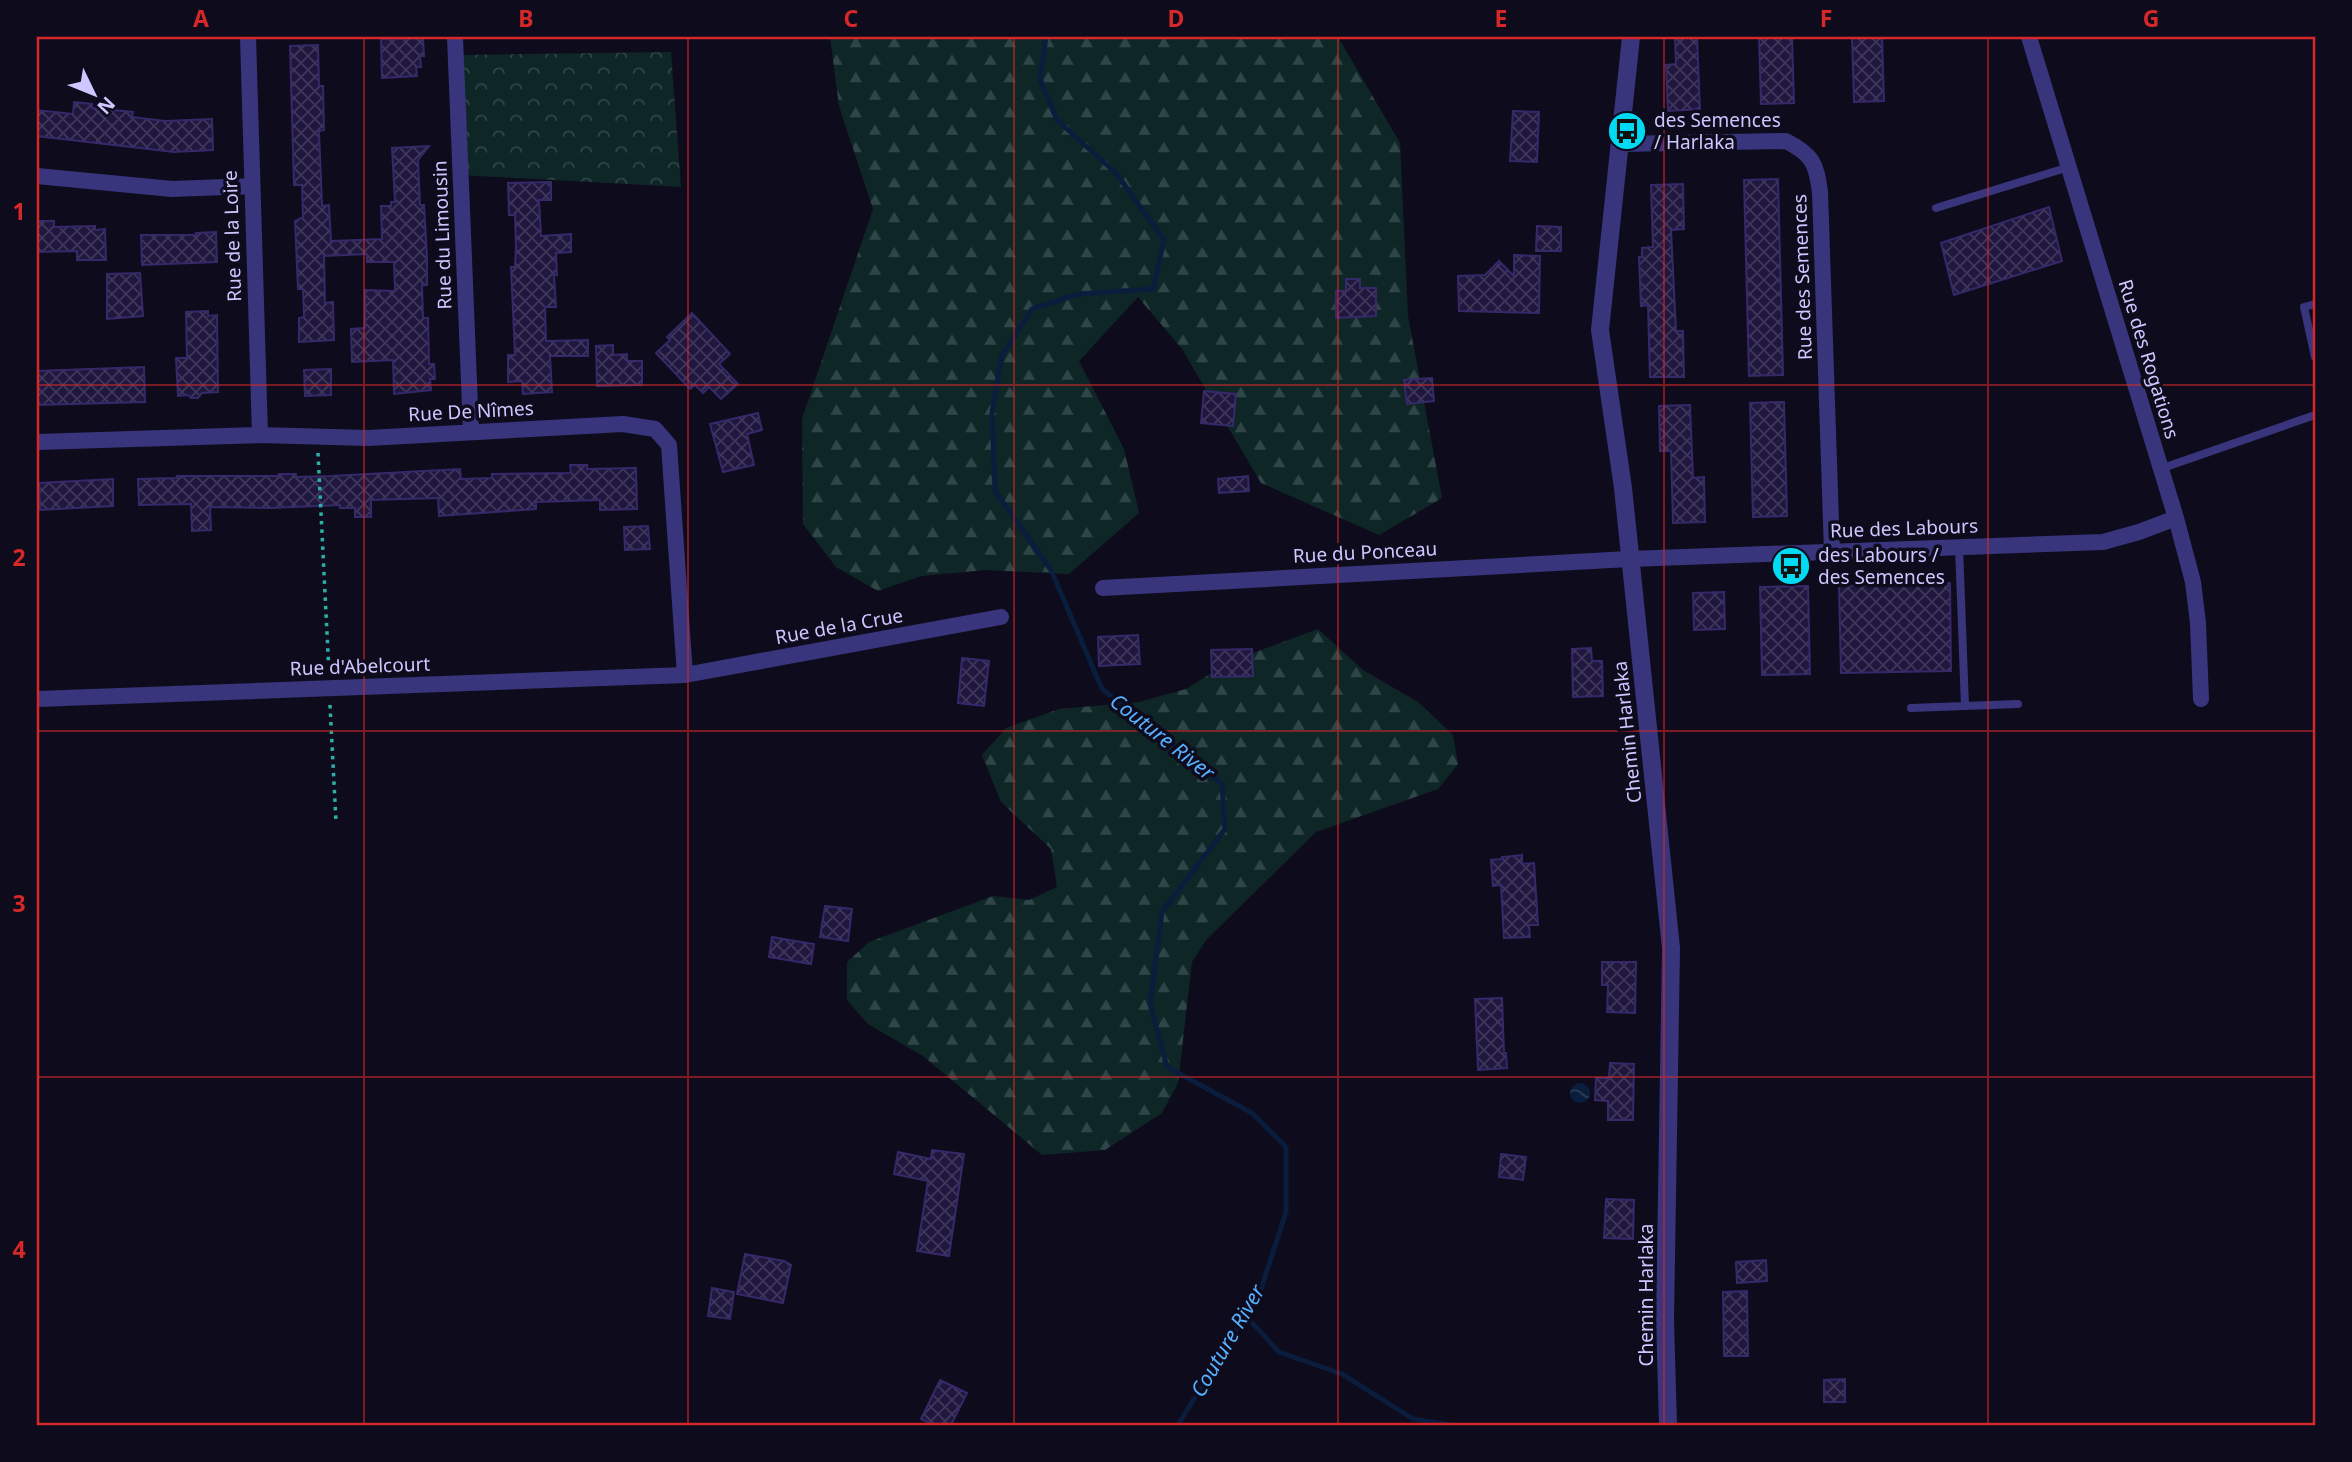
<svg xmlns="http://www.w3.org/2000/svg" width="2352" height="1462" font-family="'Noto Sans',sans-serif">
<defs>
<pattern id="forest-firs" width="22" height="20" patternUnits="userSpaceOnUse" patternTransform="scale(1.75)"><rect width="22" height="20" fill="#0e2726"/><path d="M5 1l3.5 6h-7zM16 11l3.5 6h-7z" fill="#304547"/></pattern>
<pattern id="park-crowns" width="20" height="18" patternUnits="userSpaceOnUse" patternTransform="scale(1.75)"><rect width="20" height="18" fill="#0e2726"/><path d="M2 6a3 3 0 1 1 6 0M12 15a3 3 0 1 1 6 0" fill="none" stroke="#304547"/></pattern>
<pattern id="water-waves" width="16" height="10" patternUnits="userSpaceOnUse" patternTransform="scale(1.75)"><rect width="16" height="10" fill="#0a1d3d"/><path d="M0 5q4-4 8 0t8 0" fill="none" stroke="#2c3c5a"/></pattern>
<pattern id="building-cross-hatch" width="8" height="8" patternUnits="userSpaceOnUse" patternTransform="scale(1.75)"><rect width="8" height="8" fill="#1f173e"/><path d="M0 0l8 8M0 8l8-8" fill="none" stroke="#3e375b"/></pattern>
</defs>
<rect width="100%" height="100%" fill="#0e0b1d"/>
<path fill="url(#forest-firs)" d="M 830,37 L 1338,37 L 1400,143 L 1408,316 L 1442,498 L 1379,535 L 1261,483 L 1182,349 L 1138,297 L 1079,361 L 1124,449 L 1139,513 L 1069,574 L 986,570 L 921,576 L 878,591 L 836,567 L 803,524 L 802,419 L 873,209 L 839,106 Z
M 1318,629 L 1363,670 L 1418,702 L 1453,735 L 1458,764 L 1438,789 L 1316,832 L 1206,940 L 1192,962 L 1178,1083 L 1162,1113 L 1105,1150 L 1042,1155 L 923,1056 L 868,1024 L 847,1000 L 847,962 L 869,942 L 993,896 L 1029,900 L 1057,887 L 1051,849 L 1001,802 L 982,755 L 1006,728 L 1059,709 L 1139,702 L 1186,689 L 1231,661 Z"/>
<path fill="url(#park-crowns)" d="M 671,52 L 681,187 L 461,175 L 456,55 Z"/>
<path fill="url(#water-waves)" d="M1570 1093a10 10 0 1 1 20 0a10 10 0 1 1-20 0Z"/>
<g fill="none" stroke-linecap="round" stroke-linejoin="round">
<path stroke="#0a1d3d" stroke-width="5" d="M 1046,37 L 1040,79 L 1057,120 L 1116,173 L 1164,240 L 1153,289 L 1078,294 L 1032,309 L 1002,355 L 992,413 L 995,491 L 1051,570 L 1102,689 L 1222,784 L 1225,829 L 1162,912 L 1150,1004 L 1167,1067 L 1252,1113 L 1286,1147 L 1286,1212 L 1261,1289 L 1178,1425
M 1245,1315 L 1279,1352 L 1342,1374 L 1413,1419 L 1451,1425"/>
</g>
<path fill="url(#building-cross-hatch)" stroke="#35296a" stroke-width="2" d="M 1675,37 L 1697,37 L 1700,109 L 1668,111 L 1666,65 L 1676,64 Z
M 1759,37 L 1792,37 L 1794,103 L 1761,104 Z
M 1852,37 L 1882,37 L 1884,101 L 1854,102 Z
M 423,38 L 424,56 L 420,56 L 421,67 L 416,67 L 417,76 L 382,78 L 381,39 Z
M 318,45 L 319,86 L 323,86 L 324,130 L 319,131 L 322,206 L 329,205 L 331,241 L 382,239 L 381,206 L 391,206 L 391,202 L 395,202 L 392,148 L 429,146 L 418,160 L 420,205 L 424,205 L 427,258 L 427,285 L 422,285 L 423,318 L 428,318 L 429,364 L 434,364 L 435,379 L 430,379 L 431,390 L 394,394 L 393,360 L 352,362 L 351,329 L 365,328 L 365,290 L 395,291 L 394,262 L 367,262 L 367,254 L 324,256 L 325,303 L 333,302 L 334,340 L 299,342 L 299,318 L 304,317 L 303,289 L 298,289 L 295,221 L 303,217 L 302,185 L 294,185 L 290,46 Z
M 74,102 L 92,104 L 92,108 L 133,112 L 132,117 L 165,121 L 212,119 L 213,150 L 174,152 L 37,136 L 37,110 L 73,114 Z
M 1513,111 L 1539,112 L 1537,162 L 1510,161 Z
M 1778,179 L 1783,375 L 1749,376 L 1744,180 Z
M 551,182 L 551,200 L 539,200 L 541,236 L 571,234 L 571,252 L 556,253 L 557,275 L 554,275 L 556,307 L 545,307 L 546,341 L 588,340 L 588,356 L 550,356 L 552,392 L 523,394 L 522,381 L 508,382 L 508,355 L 515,355 L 511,267 L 515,267 L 516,247 L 515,215 L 509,215 L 508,183 Z
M 1683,184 L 1684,229 L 1671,230 L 1676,331 L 1683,331 L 1684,377 L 1650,377 L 1648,305 L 1641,306 L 1639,257 L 1642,257 L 1642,248 L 1653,247 L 1651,185 Z
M 2049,207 L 2062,261 L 1954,295 L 1941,243 Z
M 37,221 L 54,221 L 54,227 L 95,226 L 95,230 L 105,229 L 106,260 L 77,260 L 77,251 L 37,252 Z
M 1537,226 L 1561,227 L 1561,251 L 1536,251 Z
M 216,232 L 217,262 L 142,265 L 141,235 L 196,235 L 196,233 Z
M 1514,255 L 1540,256 L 1539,313 L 1459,311 L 1458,276 L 1485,275 L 1499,261 L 1514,276 Z
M 140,273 L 143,316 L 107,319 L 107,274 Z
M 1346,279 L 1360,279 L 1360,288 L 1376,288 L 1376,316 L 1336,318 L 1336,291 L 1346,291 Z
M 208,311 L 208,316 L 217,315 L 218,392 L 202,393 L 198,398 L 191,398 L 188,395 L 178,396 L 176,358 L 187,358 L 186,312 Z
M 692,313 L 730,354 L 719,364 L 738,384 L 721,399 L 709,387 L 703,393 L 695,385 L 690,389 L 656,353 L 670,340 L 667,337 Z
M 613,345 L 613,355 L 627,354 L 627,361 L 642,361 L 642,385 L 597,386 L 596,346 Z
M 144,367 L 145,402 L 37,405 L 37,371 Z
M 331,369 L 331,395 L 305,396 L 304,370 Z
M 1432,378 L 1434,401 L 1407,404 L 1404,380 Z
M 1204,391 L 1236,394 L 1233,426 L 1201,423 Z
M 1784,402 L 1787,516 L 1753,517 L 1750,403 Z
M 1690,405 L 1693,478 L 1704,477 L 1705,522 L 1673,523 L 1671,451 L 1660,451 L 1659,406 Z
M 758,413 L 762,430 L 747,434 L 754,465 L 723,472 L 710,424 Z
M 570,465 L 587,465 L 587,469 L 636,468 L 637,509 L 600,510 L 600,500 L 536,502 L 536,509 L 439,516 L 438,498 L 371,500 L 371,517 L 355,517 L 355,508 L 340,508 L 340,505 L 271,508 L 210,507 L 211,530 L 192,531 L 191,504 L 139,505 L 138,479 L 177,478 L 177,476 L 279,476 L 279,474 L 296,474 L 296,477 L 331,476 L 460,469 L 461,479 L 492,478 L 492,474 L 571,473 Z
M 1248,476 L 1249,491 L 1219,493 L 1218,479 Z
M 113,479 L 113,506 L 40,510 L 39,483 Z
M 648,526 L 650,549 L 625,550 L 624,527 Z
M 1950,583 L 1951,671 L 1841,673 L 1839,586 Z
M 1808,586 L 1810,674 L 1762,675 L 1760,587 Z
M 1724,592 L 1725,629 L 1694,630 L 1693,593 Z
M 1138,635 L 1140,664 L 1099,666 L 1098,637 Z
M 1591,648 L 1592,661 L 1602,661 L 1603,696 L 1573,697 L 1572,649 Z
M 1252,649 L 1253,676 L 1212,677 L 1211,650 Z
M 962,658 L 989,661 L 984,706 L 958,703 Z
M 1522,855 L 1522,864 L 1534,863 L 1538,925 L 1529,925 L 1530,937 L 1504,938 L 1501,885 L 1493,886 L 1491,860 L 1503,859 L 1502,857 Z
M 825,906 L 852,909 L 848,941 L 820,937 Z
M 772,937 L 814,944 L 811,964 L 769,957 Z
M 1602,962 L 1636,962 L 1635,1013 L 1607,1012 L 1608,985 L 1602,985 Z
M 1502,998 L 1504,1053 L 1506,1053 L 1507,1068 L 1478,1070 L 1475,999 Z
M 1610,1063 L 1634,1064 L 1633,1120 L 1608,1120 L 1608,1101 L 1595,1100 L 1596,1078 L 1609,1078 Z
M 932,1150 L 964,1154 L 949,1256 L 917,1251 L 928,1181 L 894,1174 L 898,1152 L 931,1159 Z
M 1501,1154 L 1526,1157 L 1523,1180 L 1499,1177 Z
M 1606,1199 L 1634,1200 L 1633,1239 L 1604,1238 Z
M 745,1254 L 784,1261 L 791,1265 L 783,1303 L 737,1294 Z
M 1766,1260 L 1767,1281 L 1737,1283 L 1736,1262 Z
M 712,1288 L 734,1292 L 730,1319 L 708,1316 Z
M 1747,1291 L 1748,1356 L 1724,1356 L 1723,1292 Z
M 1845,1379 L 1845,1402 L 1824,1402 L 1824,1380 Z
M 940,1380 L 967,1393 L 951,1425 L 934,1425 L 921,1419 Z"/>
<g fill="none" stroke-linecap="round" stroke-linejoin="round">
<path stroke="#2bafa7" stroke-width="3.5" stroke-dasharray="3.5 5" stroke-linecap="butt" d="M 318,453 L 329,673
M 330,705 L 336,822"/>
<path stroke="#38357d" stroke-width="8" d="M 1936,208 L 2069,167
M 2315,304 L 2304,307 L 2315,357
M 2160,469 L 2315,415
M 1959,547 L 1965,706
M 1911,708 L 2018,704"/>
<path stroke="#38357d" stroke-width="16" d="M 248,37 L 260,435
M 455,37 L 471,431
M 2029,37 L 2176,518 L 2193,582 L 2198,623 L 2201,699
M 1619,144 L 1786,141 C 1813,155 1816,163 1820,192 L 1832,552
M 37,176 L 172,189 L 252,186
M 37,442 L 260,435 L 368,438 L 623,424 L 655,429 L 669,445 L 685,675
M 1103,588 L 1629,559 L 2103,542 L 2139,532 L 2176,518
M 37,699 L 685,675 L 1001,617"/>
<path stroke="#38357d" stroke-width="18" d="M 1631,37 L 1600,330 L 1623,488 L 1671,948 L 1665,1320 L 1668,1425"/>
</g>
<path fill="none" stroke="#d62828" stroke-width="2" stroke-opacity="0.55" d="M 364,37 L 364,1425M 688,37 L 688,1425M 1014,37 L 1014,1425M 1338,37 L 1338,1425M 1664,37 L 1664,1425M 1988,37 L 1988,1425M 37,385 L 2315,385M 37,731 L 2315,731M 37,1077 L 2315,1077"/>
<defs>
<g id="bus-disc" transform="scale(2.0125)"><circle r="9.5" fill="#00daf2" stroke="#0e0b1d"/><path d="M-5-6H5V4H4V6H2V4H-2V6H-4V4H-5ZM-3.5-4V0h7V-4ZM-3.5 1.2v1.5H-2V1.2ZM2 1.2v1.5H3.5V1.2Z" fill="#111"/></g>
</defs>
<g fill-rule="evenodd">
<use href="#bus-disc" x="1627" y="131"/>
<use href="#bus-disc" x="1791" y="566"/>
</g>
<g text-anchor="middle" stroke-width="7" stroke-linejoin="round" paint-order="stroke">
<g font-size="19" fill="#cdc7ff" stroke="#0e0b1d" text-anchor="start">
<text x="1654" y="127">des Semences<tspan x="1654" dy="22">/ Harlaka</tspan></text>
<text x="1818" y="562">des Labours /<tspan x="1818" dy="22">des Semences</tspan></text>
</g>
<g font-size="19" fill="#cdc7ff" stroke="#0e0b1d">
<text transform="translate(442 235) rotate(-92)" y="7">Rue du Limousin</text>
<text transform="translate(232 236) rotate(-92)" y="7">Rue de la Loire</text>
<text transform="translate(1802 277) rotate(-92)" y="7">Rue des Semences</text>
<text transform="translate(2149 359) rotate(73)" y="7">Rue des Rogations</text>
<text transform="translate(471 411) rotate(-3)" y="7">Rue De Nîmes</text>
<text transform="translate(1904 528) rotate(-2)" y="7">Rue des Labours</text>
<text transform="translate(1365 552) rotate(-3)" y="7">Rue du Ponceau</text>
<text transform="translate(839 626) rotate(-10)" y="7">Rue de la Crue</text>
<text transform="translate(360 666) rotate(-2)" y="7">Rue d'Abelcourt</text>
<text transform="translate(1627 732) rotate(-96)" y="7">Chemin Harlaka</text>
<text transform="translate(1646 1295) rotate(-90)" y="7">Chemin Harlaka</text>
</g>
<g font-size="21" font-style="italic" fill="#55b0ff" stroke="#0e0b1d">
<text transform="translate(1162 737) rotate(38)" y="7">Couture River</text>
<text transform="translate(1228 1341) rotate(-60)" y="7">Couture River</text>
</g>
</g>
<rect width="2352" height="1462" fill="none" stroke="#0e0b1d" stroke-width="77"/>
<g transform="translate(94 94) rotate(133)" stroke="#0e0b1d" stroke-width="5" paint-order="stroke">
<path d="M0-5L12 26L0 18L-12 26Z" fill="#cdc7ff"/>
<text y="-10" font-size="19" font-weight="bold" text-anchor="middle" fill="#cdc7ff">N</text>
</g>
<rect x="38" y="38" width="2276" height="1386" fill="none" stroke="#d62828" stroke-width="2.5"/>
<g font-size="23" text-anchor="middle" font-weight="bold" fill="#d62828">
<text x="201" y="27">A</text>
<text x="526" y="27">B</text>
<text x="851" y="27">C</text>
<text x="1176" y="27">D</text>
<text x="1501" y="27">E</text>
<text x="1826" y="27">F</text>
<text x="2151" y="27">G</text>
<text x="19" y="220">1</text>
<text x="19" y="566">2</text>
<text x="19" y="912">3</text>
<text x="19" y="1258">4</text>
</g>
</svg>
